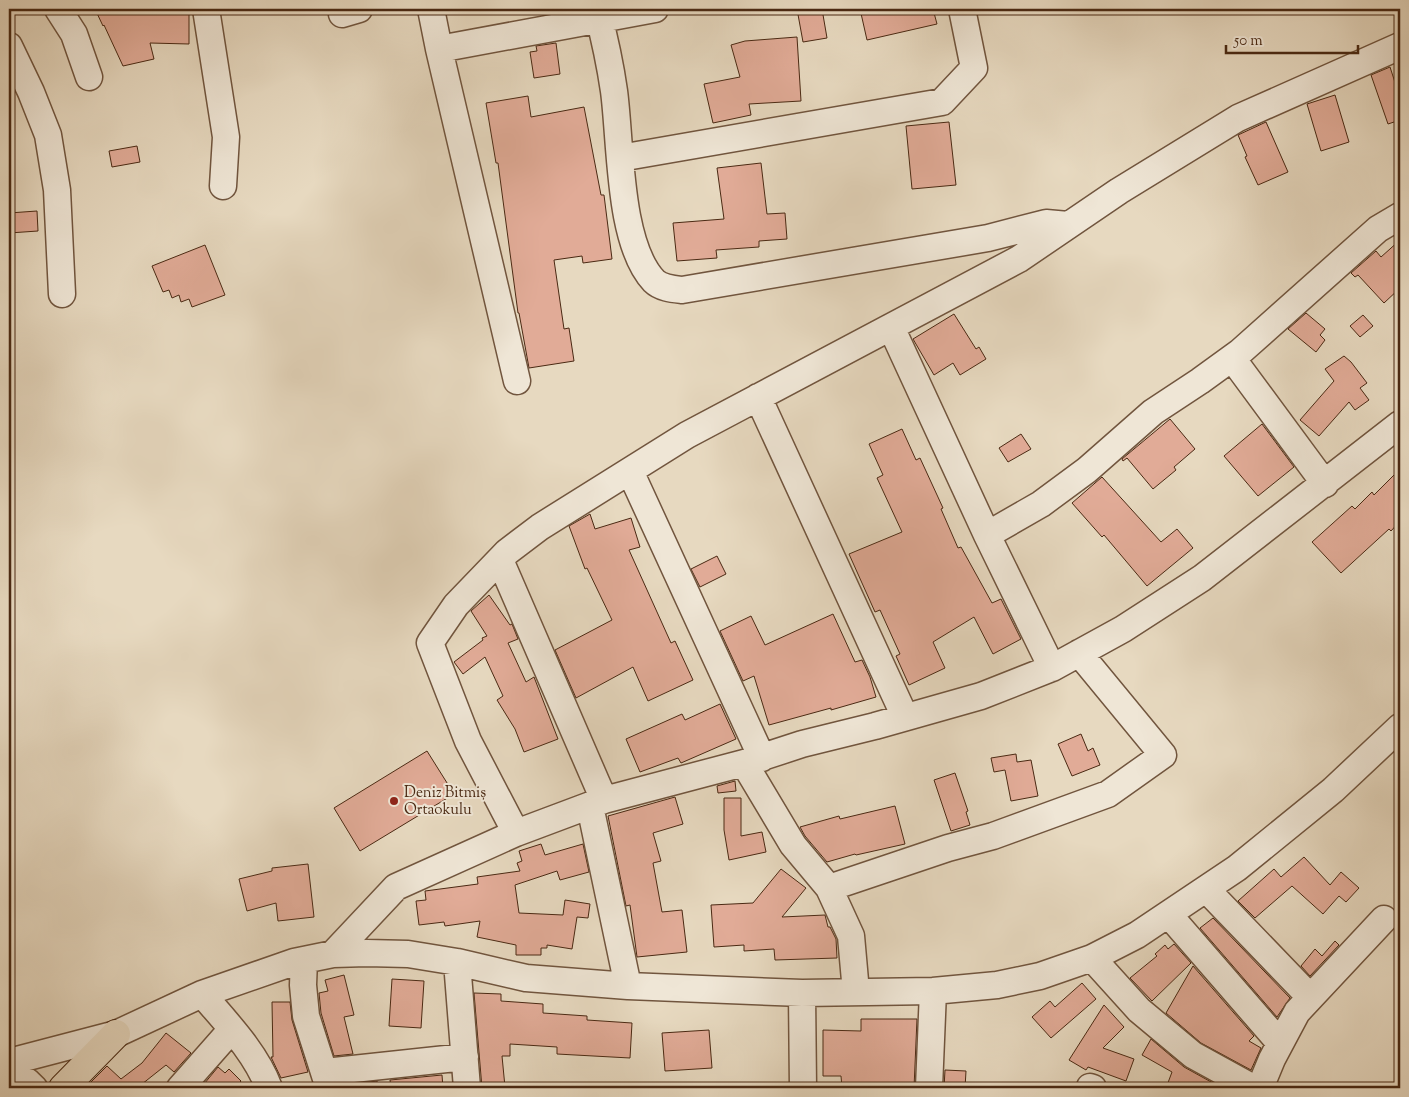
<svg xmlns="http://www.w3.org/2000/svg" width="1409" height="1097" font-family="'Sorts Mill Goudy',serif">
<rect width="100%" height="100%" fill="#e7d9c0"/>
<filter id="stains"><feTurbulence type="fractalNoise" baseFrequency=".004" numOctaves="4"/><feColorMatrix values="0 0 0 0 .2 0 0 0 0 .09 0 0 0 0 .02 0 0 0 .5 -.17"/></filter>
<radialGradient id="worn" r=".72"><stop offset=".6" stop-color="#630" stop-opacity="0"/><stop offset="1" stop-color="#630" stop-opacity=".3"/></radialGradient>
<path fill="#e1ab97" stroke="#4a2913" d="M 95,9 L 189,9 L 189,44 L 150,43 L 154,59 L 123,66 L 104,25 L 103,26 Z
M 797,9 L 822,9 L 827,38 L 803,42 Z
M 860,9 L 933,9 L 937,24 L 867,40 Z
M 797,37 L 801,101 L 749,104 L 751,115 L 713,123 L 704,84 L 740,77 L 731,45 L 745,41 Z
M 556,43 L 560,74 L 534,78 L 530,52 L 537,51 L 536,46 Z
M 1390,67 L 1400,98 L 1400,120 L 1388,124 L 1371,75 Z
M 1335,95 L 1349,142 L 1321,151 L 1307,104 Z
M 528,96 L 531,117 L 584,107 L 601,195 L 604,195 L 612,259 L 583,263 L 582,256 L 554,260 L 564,329 L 569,328 L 574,361 L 529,368 L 519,313 L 518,313 L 498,163 L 496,163 L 486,103 Z
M 949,122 L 956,185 L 912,189 L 906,126 Z
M 1266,122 L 1288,172 L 1258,185 L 1245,157 L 1247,156 L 1238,135 Z
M 137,146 L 140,162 L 112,167 L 109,151 Z
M 761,163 L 767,214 L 785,213 L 787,239 L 759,241 L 759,247 L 716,250 L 717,258 L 677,261 L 673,223 L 724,219 L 717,168 Z
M 37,211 L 38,231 L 9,233 L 9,213 Z
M 1400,240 L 1400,288 L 1384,303 L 1358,275 L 1355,277 L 1351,273 L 1376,251 L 1381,257 Z
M 205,245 L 225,295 L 192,307 L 189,299 L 181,302 L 179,295 L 172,298 L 169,290 L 163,292 L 152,266 Z
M 1306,313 L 1325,329 L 1320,335 L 1325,340 L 1316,352 L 1288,329 Z
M 954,314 L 976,349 L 979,347 L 986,359 L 960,375 L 953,363 L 934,375 L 913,339 Z
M 1363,315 L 1373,326 L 1360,337 L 1350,326 Z
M 1344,356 L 1351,362 L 1367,383 L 1360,388 L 1369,400 L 1355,410 L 1349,402 L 1319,436 L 1300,420 L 1334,381 L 1325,369 Z
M 1170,419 L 1195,449 L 1174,467 L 1176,470 L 1153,489 L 1127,458 L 1123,461 L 1122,459 Z
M 1262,424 L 1294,467 L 1258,496 L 1224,456 Z
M 902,429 L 916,460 L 920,458 L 943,508 L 941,509 L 958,548 L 961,547 L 992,603 L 1001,599 L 1021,639 L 993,654 L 974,617 L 933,642 L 945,668 L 909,685 L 896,656 L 900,654 L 880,610 L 875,612 L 849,554 L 902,532 L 877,478 L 883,475 L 869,444 Z
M 1021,434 L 1031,449 L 1008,462 L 999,448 Z
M 1400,469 L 1400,521 L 1391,531 L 1389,529 L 1341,573 L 1312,542 L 1352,506 L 1355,509 L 1372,492 L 1374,495 Z
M 1102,477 L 1161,542 L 1177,529 L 1193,548 L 1147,586 L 1104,535 L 1102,537 L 1072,503 Z
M 590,514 L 595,529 L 631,518 L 640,547 L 629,550 L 671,643 L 675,641 L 693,680 L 648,701 L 633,667 L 576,698 L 555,650 L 612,620 L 587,568 L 585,569 L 569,526 Z
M 717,556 L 726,574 L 700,587 L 691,569 Z
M 489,595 L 510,625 L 512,624 L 518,639 L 508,643 L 526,682 L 534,677 L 558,739 L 524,752 L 515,729 L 497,700 L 503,696 L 485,657 L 463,674 L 454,662 L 483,640 L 482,638 L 487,636 L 471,611 Z
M 833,614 L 855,662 L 862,660 L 870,677 L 876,697 L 831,710 L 831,708 L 769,725 L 754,676 L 743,681 L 720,631 L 751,616 L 765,645 Z
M 720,704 L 736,739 L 681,763 L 678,758 L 640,772 L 626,739 L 682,714 L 685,720 Z
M 1081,734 L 1088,751 L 1093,748 L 1100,765 L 1072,776 L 1058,744 Z
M 427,751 L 454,794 L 360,851 L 334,808 Z
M 1016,754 L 1017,762 L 1031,760 L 1038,796 L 1011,801 L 1005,770 L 994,772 L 991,758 Z
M 955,773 L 968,811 L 966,812 L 970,825 L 951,831 L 934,780 Z
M 735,781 L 736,791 L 718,793 L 717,786 Z
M 675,797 L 683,824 L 653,833 L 661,861 L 653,863 L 662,912 L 682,910 L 687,952 L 637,957 L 630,905 L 626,906 L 608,816 Z
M 724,798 L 741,798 L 741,836 L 762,832 L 766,852 L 729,860 L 724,830 Z
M 895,806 L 905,844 L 856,855 L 855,854 L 827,862 L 805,836 L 800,827 L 839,816 L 840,819 Z
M 541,844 L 545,855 L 583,844 L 589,872 L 560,880 L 557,871 L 515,885 L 519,913 L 563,915 L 565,900 L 590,904 L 588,918 L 577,917 L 572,949 L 547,945 L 547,948 L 541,948 L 541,955 L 516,955 L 516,945 L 477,937 L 480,921 L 445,926 L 444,922 L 419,925 L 416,901 L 426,900 L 425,891 L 478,884 L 477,877 L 520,871 L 517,863 L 522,861 L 519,851 Z
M 1304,857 L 1330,885 L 1341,872 L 1359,888 L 1346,902 L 1339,896 L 1323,914 L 1292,886 L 1255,918 L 1238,901 L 1274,869 L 1281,877 Z
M 308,864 L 314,917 L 278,921 L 276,903 L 247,911 L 239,879 L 272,871 L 272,868 Z
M 781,869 L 806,888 L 782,917 L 825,915 L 828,927 L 830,927 L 836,939 L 837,958 L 775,960 L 774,949 L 744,951 L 744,945 L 714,947 L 711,905 L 753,903 Z
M 1213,918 L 1290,998 L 1277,1017 L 1200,928 Z
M 1335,941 L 1339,945 L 1310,976 L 1301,966 L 1315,949 L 1322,956 Z
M 1174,944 L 1191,963 L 1152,1001 L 1130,978 L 1157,956 L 1155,954 L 1165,945 L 1168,949 Z
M 1193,966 L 1254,1036 L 1249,1041 L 1261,1048 L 1251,1070 L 1201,1043 L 1166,1013 Z
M 344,975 L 354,1015 L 344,1017 L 353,1054 L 334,1056 L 321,1013 L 319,993 L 328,991 L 325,980 Z
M 392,979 L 424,981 L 421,1028 L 389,1026 Z
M 1082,983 L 1096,999 L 1051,1038 L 1032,1017 L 1050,1001 L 1055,1007 Z
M 474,993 L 501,994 L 501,1001 L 543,1004 L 543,1013 L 587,1016 L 587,1020 L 632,1023 L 630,1058 L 557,1054 L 557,1047 L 510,1044 L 510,1056 L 502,1056 L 505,1087 L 482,1088 Z
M 272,1002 L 290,1002 L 292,1020 L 308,1072 L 281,1078 L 271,1057 L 273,1057 Z
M 1104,1005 L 1124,1027 L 1103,1048 L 1134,1059 L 1126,1081 L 1088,1067 L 1086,1070 L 1069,1060 Z
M 861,1019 L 917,1019 L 914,1088 L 842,1088 L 841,1076 L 823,1076 L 823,1030 L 861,1031 Z
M 709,1030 L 712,1068 L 665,1071 L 662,1033 Z
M 166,1033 L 191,1053 L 174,1072 L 166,1065 L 137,1088 L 85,1088 L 107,1066 L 121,1079 L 142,1063 Z
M 1151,1039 L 1184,1067 L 1222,1088 L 1166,1088 L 1172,1072 L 1142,1055 Z
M 218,1067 L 225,1073 L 229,1069 L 241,1081 L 237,1086 L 240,1088 L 209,1088 L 204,1084 Z
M 945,1070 L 966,1071 L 965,1088 L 944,1088 Z
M 442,1075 L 443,1088 L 391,1088 L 390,1080 Z
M 377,1081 L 378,1088 L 344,1088 L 343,1085 Z"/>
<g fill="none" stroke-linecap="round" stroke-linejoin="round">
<g stroke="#71553e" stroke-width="29">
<path id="minor" d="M 58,9 L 74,34 L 89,77
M 206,9 L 226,137 L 223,186
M 431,9 L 439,49 L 517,381
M 597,9 C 604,36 610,63 614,91 C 621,143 618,243 654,281 C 661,288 673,289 682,290 L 988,238 L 1046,223 L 1068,225
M 342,14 L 359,9
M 9,46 L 31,92 L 48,135 L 57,190 L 62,294
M 439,49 L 655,9
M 620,158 L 942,102 L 974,68 L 962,9
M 891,327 L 987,535 L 1052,668
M 1232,358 L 1325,484
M 758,397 L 905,717
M 630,471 L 762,758
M 987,535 L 1041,504 L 1087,470 L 1153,412 L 1200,381 L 1240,352 L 1378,229 L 1400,216
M 500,560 L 604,800
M 744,763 L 793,845 L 829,888 L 851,936 L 856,992
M 590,806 L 628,986
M 516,833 L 468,741 L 430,643 L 456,605 L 507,552 L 540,527 L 687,435 L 1019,259 L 1119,191 L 1238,118 L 1400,46
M 829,888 L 948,848 L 993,836 L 1108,794 L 1163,755 L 1079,653
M 1206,889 L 1310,997
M 1169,915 L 1280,1043
M 333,954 L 396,887 L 516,833 L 604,800 L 744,763 L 802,744 L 875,726 L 981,696 L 1052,668 L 1123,629 L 1202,578 L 1400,424
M 1092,958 L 1139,1010 L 1193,1055 L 1253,1088
M 304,960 L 303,985 L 306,1016 L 329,1088
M 457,962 L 467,1088
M 802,993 L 803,1088
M 202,994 C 227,1023 256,1053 269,1088
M 9,1062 L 116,1034 L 202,994 L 294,962 L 333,954 L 367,953 L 408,954 L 457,962 L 526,978 L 628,986 L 802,993 L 933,991 L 997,985 L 1040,976 L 1092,958 L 1137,935 L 1237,868 L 1333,790 L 1400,727
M 325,1072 L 465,1057
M 9,1073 C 20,1075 27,1080 34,1088
M 1090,1087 L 1093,1088
M 180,1088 L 232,1029
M 929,1088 L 933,991
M 1260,1088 L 1272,1059 L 1297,1012 L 1384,919"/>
</g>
<g stroke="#4a2913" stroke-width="30">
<path id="major" d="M 63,1088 L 116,1034"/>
</g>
<use href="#minor" stroke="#efe6d6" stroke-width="26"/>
<use href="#major" stroke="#e7d9c0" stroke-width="28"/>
</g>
<circle fill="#8f2418" stroke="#efe6d6" stroke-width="2" cx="394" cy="801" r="5"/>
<g text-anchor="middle" stroke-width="4" stroke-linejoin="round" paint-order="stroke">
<g font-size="15" fill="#4a2913" stroke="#efe6d6" text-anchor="start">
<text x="404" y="797">Deniz Bitmiş<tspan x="404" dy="17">Ortaokulu</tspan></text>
</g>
</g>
<rect width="1409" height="1097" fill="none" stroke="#e7d9c0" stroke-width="30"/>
<rect x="10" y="10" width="1389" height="1077" fill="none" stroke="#4a2913" stroke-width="2.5"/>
<rect x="15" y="15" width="1379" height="1067" fill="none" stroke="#4a2913"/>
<path d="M1226 45v8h132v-8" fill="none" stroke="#4a2913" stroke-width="2.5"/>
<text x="1234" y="45" font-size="15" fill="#4a2913" stroke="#efe6d6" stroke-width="4" paint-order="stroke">50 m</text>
<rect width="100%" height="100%" filter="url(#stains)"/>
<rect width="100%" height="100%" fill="url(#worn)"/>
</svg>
